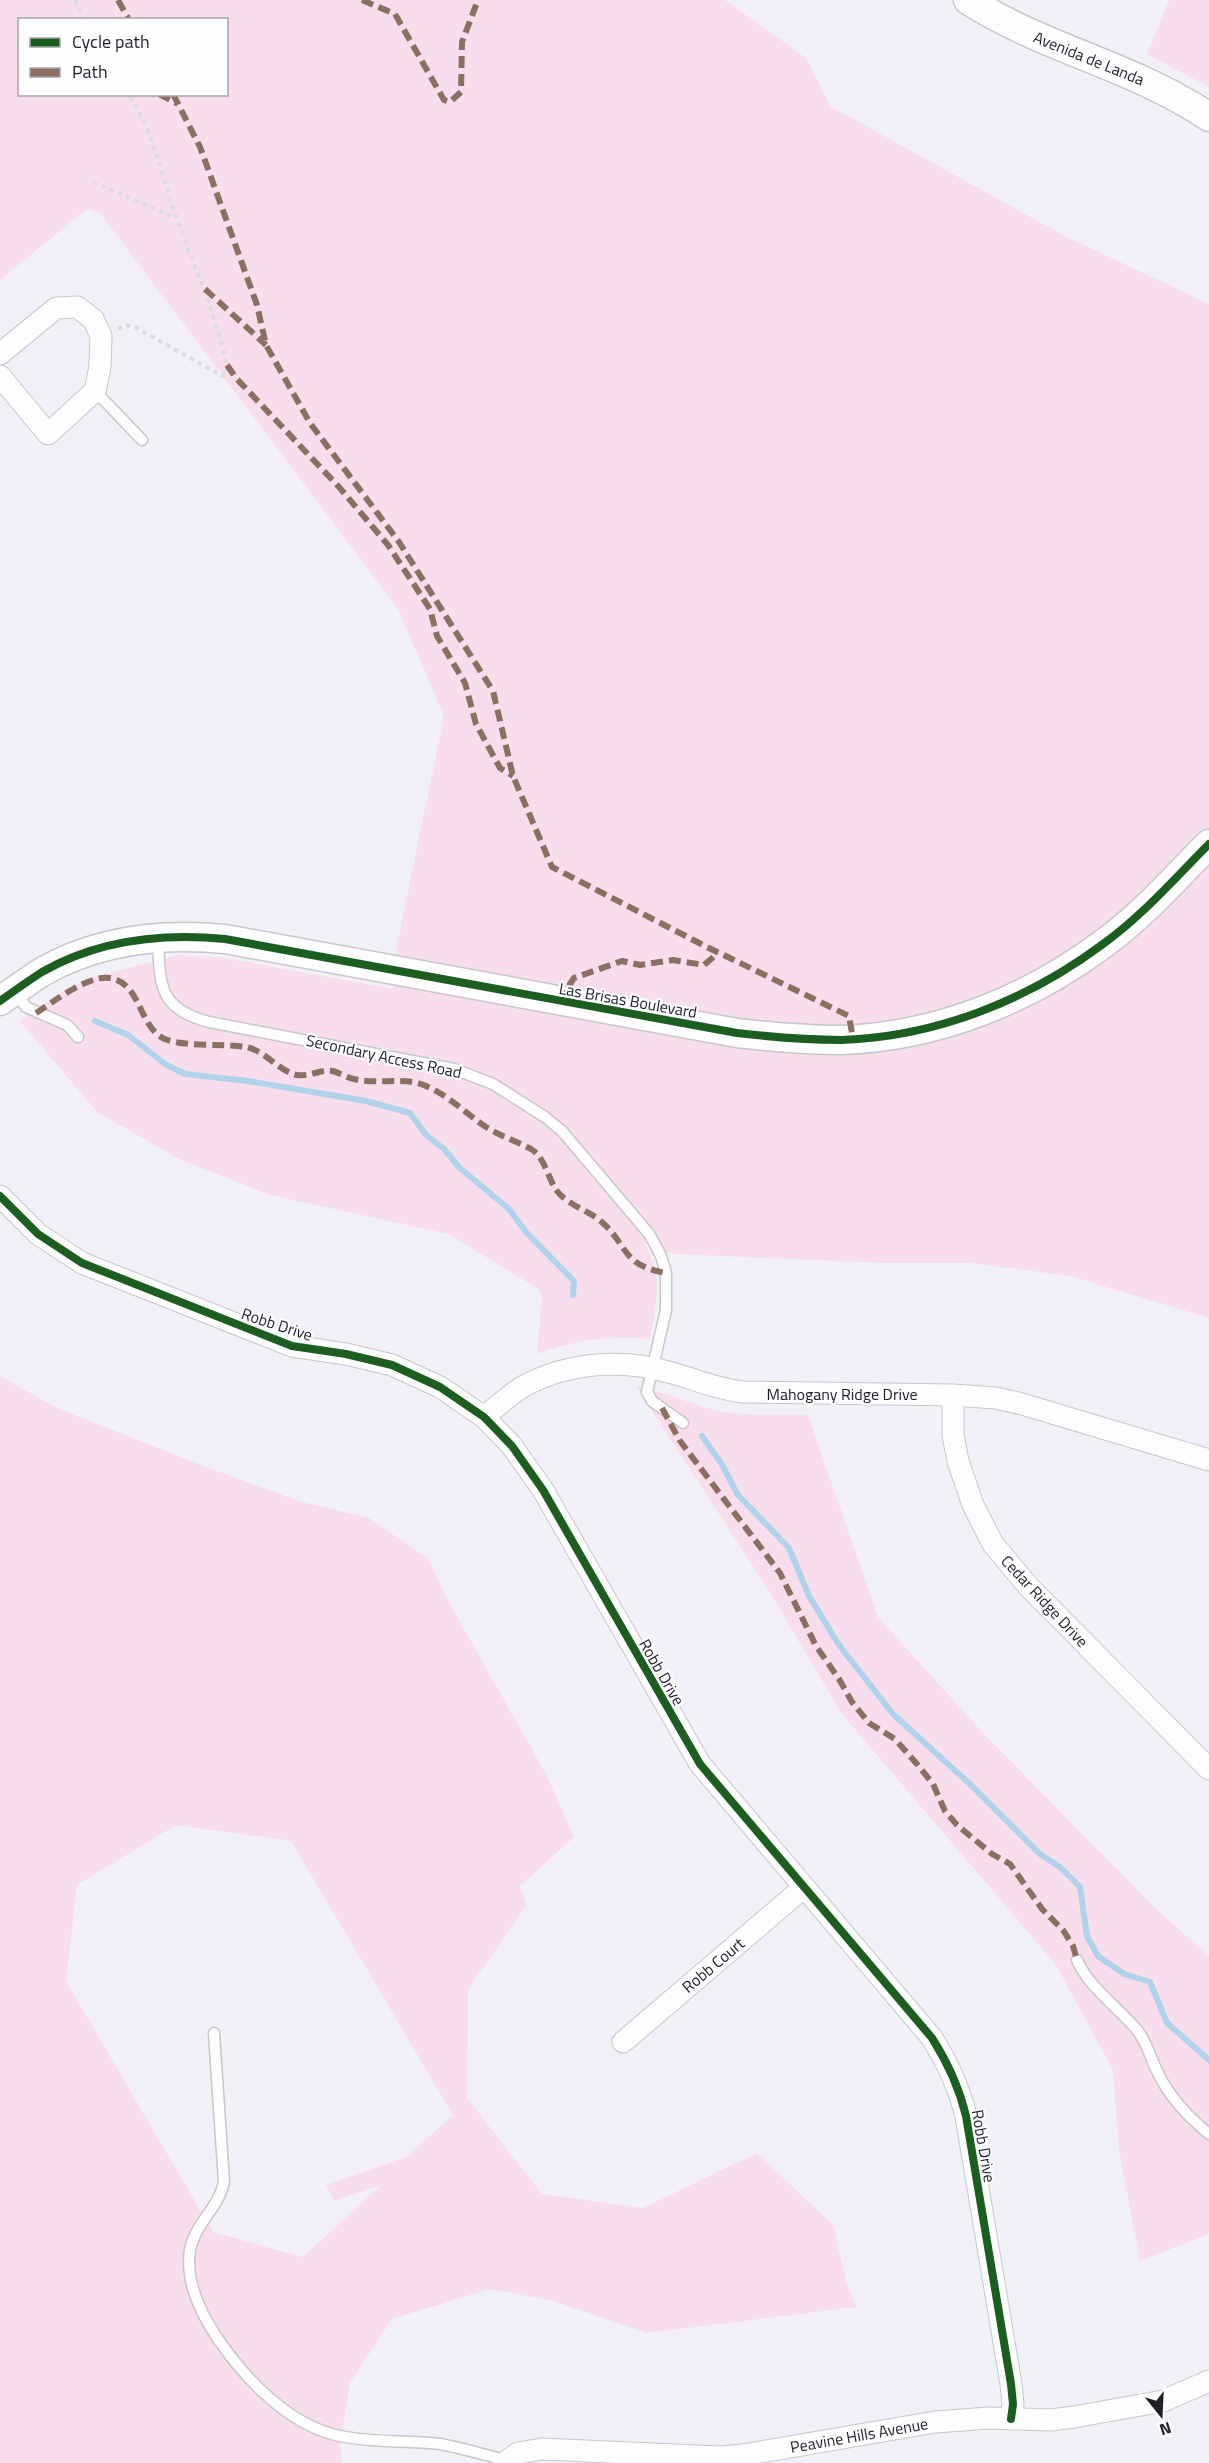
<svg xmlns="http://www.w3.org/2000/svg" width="1209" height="2463" font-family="'Titillium Web',sans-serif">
<rect width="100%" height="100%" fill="#f2f1f8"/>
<path fill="#f8deec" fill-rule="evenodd" d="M 0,0 L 725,0 L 806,58 L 830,106 L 1065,236 L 1209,304 L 1209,1318 L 1070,1276 L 971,1263 L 883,1263 L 673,1254 L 645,1244 C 647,1250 651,1256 653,1262 C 661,1288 655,1313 650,1339 C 611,1335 573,1340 537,1354 L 542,1296 L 537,1288 L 448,1234 L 270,1195 L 181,1160 L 97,1112 L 20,1021 L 67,989 L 97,976 L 179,955 L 226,958 L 393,989 L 397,945 L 444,716 L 398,609 L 100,213 L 87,209 L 0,280 ZM 20,20 L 226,20 L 226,94 L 20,94 Z
M 1169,0 L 1209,0 L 1209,87 L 1147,54 Z
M 0,1376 L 57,1408 L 209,1468 L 299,1501 L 369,1518 L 429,1559 L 445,1595 L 546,1774 L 574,1837 L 520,1886 L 527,1905 L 468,1989 L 467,2098 L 542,2194 L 643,2208 L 757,2153 L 833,2225 L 846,2280 L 856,2307 L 647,2333 L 553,2301 L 490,2289 L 392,2319 L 350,2383 L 340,2445 L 342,2463 L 0,2463 ZM 176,1825 L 291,1841 L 453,2115 L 406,2157 L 326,2185 L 334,2201 L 381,2185 L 303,2257 L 213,2232 L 66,1981 L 77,1885 Z
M 636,1386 C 663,1391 688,1403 715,1410 C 745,1417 778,1414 808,1415 L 878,1617 L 984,1734 L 1155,1908 L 1209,1956 L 1209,2234 L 1140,2261 L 1119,2150 L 1113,2070 L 1056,1965 L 842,1714 L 767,1588 Z"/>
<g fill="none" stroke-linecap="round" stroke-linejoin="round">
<path stroke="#afd3eb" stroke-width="6" d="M 95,1021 L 128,1035 L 165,1064 L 185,1074 L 248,1081 L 366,1101 L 410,1113 L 426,1135 L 444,1149 L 460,1168 L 509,1209 L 526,1232 L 574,1281 L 573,1295
M 702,1436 L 721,1463 L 738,1495 L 789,1548 L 809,1596 L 839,1645 L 893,1714 L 971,1785 L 1041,1855 L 1060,1867 L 1080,1887 L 1087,1936 L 1098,1956 L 1124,1974 L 1150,1982 L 1167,2023 L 1209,2060"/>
<g stroke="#c7c6cb" stroke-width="13">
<path id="lane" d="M 95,391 L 142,440
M 158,940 C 160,986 159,1009 209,1022 L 454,1069 L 493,1084 L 545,1117 L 562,1131 L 650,1235 L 661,1256 L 666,1273 L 666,1310 L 647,1392 L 652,1401 L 683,1423
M 14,991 L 26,1007 L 67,1025 L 78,1037
M 1077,1960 C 1090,1989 1117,2006 1137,2030 C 1147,2042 1150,2057 1157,2071 C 1169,2097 1187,2116 1209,2134
M 214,2033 L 224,2182 C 219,2208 195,2223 190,2250 C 185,2282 201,2314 218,2339 C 246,2380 290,2426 340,2436 C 373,2443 407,2440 440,2444 C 462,2448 485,2455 506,2460"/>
</g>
<g stroke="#c7c6cb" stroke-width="23">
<path id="street" d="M 0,354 L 56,308 L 77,307 L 93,319 L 101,336 L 100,367 L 95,391 L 48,434 L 0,376
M 0,1196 L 38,1234 L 82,1263 L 292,1346 L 346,1354 L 392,1365 L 440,1387 L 484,1417 L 512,1446 L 543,1490 L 700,1764 L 932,2038 C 948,2063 959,2087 966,2116 L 1011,2384 L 1013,2404 L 1011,2419
M 953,1395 L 953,1435 L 958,1461 L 973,1505 L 993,1544 L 1028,1586 L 1209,1769
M 484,1417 C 497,1407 510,1394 524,1386 C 569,1362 623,1358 672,1373 C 697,1380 717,1389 743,1392 L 953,1395 L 996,1398 L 1022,1404 L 1209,1460
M 623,2042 L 803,1888
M 504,2463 L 518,2453 L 542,2449 L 719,2457 L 743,2455 L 935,2422 L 989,2418 L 1051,2420 L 1074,2417 L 1163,2401 L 1209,2381"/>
</g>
<g stroke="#c7c6cb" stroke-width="31">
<path id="secondary" d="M 968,0 C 1044,49 1134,66 1209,117
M 0,1001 C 14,991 28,981 42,972 C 98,940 162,933 225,939 L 737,1033 C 772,1037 806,1040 841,1040 C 936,1037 1028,1000 1103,944 C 1142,916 1175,878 1209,844"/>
</g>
<path stroke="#dcdcde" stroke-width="4" stroke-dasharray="4.5 4.5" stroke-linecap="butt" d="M 75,0 L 84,20
M 93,182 L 176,218
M 118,329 L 126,325 L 135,327 L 222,376 L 228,373 C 219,320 195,270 177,219 C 161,177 155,132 128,94"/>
<use href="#lane" stroke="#fdfdfe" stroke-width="10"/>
<use href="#street" stroke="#fdfdfe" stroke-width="21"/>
<use href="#secondary" stroke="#fdfdfe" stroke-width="28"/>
<path stroke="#8d6e63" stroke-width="6" stroke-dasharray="12 6" stroke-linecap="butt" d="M 118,0 L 129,20
M 362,0 L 395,14 L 444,100 L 450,102 L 461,92 L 462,42 L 478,0
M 159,94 L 178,104
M 173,94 L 200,147 L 212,180 L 257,305 L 266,345 L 310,423 L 399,542 L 493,691 L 513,776 L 552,867 L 705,946 L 849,1016 L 853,1039
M 205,289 L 266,345
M 227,365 L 236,378 L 339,487 L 388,545 L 430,609 L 437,636 L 465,683 L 476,724 L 500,768 L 513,776
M 559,1001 L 574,978 L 622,961 L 640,965 L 673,960 L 704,965 L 718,953
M 36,1013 C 53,1002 88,975 109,978 C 140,982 138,1022 161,1037 C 177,1048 225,1043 246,1047 C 266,1051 278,1071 297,1075 C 309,1077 321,1069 333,1071 C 340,1073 347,1078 354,1079 C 373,1084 394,1079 413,1082 C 442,1088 463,1112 486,1127 C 500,1136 516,1141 531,1149 C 545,1157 548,1179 557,1191 C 568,1205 585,1209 598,1219 C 629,1243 619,1265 666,1273
M 662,1408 L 680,1441 L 780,1573 L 816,1646 L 839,1679 L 852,1702 L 869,1723 L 895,1739 L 917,1764 L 933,1784 L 945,1811 L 957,1825 L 992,1854 L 1010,1864 L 1042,1909 L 1063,1930 L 1073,1946 L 1077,1960"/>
<g stroke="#fdfcff" stroke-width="11">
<path id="cycleway" d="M 0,1001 C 14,991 28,981 42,972 C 98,940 162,933 225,939 L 737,1033 C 772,1037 806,1040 841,1040 C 936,1037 1028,1000 1103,944 C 1142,916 1175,878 1209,844
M 0,1196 L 38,1234 L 82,1263 L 292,1346 L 346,1354 L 392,1365 L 440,1387 L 484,1417 L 512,1446 L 543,1490 L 700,1764 L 932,2038 C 948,2063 959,2087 966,2116 L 1011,2384 L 1013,2404 L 1011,2419"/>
</g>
<use href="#cycleway" stroke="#1b5e20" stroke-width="8"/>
</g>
<g text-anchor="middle" stroke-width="4.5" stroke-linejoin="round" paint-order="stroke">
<g font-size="16" fill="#201f24" stroke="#fdfcff">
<text transform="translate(1089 58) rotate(22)" y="6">Avenida de Landa</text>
<text transform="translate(628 1000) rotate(10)" y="6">Las Brisas Boulevard</text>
<text transform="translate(384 1056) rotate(12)" y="6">Secondary Access Road</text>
<text transform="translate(277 1324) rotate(18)" y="6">Robb Drive</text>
<text x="842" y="1400">Mahogany Ridge Drive</text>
<text transform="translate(1045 1601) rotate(47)" y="6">Cedar Ridge Drive</text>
<text transform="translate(662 1672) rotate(60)" y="6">Robb Drive</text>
<text transform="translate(713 1965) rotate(-40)" y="6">Robb Court</text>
<text transform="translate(984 2146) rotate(80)" y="6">Robb Drive</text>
<text transform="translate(859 2435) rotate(-10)" y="6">Peavine Hills Avenue</text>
</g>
</g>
<rect x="18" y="18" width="210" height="78" fill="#fdfcff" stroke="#a5a4a7" stroke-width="1.5"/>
<rect x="30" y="38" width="30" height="9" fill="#1b5e20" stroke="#a5a4a7" stroke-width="1.5"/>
<text x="72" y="48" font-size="18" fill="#201f24">Cycle path</text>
<rect x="30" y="68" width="30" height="9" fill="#8d6e63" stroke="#a5a4a7" stroke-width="1.5"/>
<text x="72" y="78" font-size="18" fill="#201f24">Path</text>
<g transform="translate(1161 2415) rotate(162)" stroke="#fdfcff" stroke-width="4.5" paint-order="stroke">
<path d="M0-4.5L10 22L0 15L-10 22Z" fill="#201f24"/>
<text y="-9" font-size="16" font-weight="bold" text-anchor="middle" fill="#201f24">N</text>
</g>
</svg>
